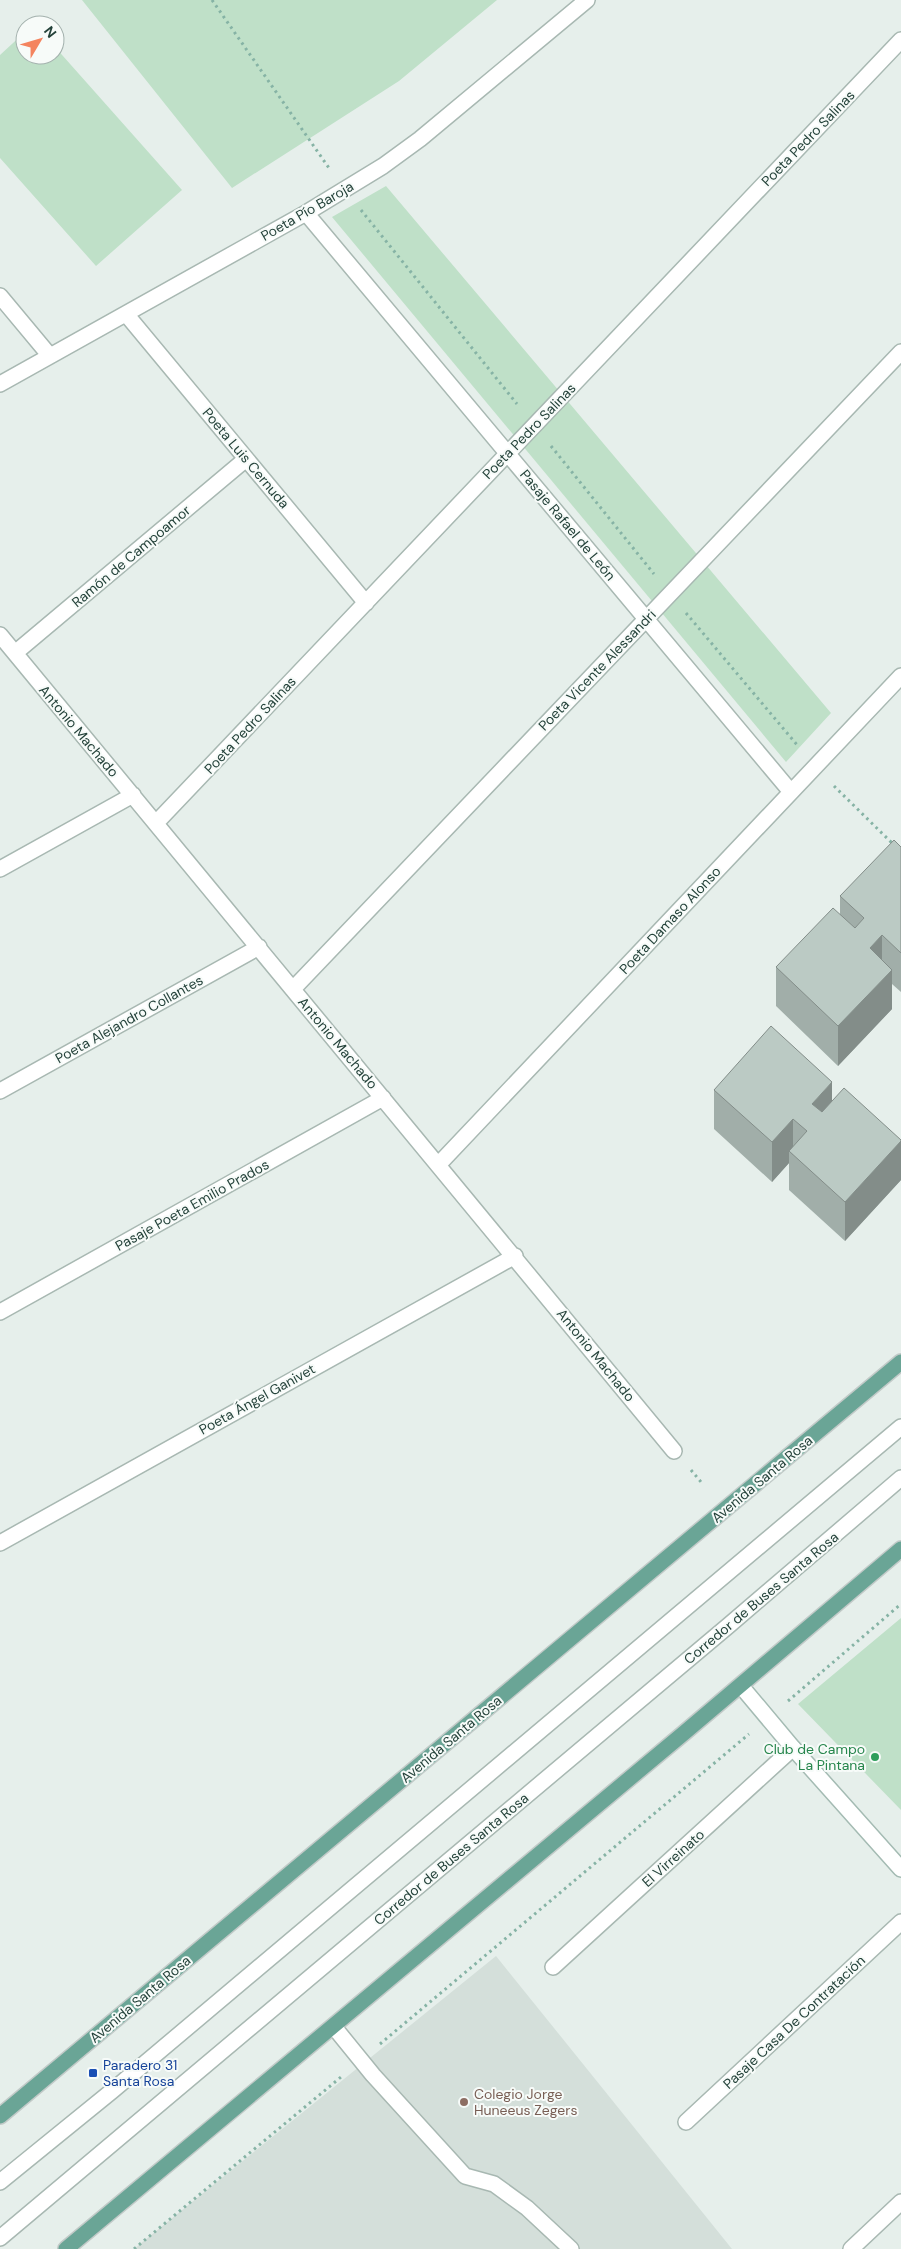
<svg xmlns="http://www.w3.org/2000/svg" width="901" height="2249" font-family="'DM Sans',sans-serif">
<rect width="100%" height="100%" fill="#e6efeb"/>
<path fill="#d4dfda" d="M 496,1956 L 732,2249 L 134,2249 Z"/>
<path fill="#bfe0c8" d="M 82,0 L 497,0 L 399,81 L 232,188 Z
M 25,32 L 25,55 L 55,55 L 55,47 L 182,190 L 96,266 L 0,158 L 0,55 Z
M 386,186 L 831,713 L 786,762 L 332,217 Z
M 901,1618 L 901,1810 L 798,1704 Z"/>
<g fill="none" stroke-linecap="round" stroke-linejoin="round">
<g stroke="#a8b8b2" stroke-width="18">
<path id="lane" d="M 334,2027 L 373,2075 L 465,2176 L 494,2184 L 527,2208 L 571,2249
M 0,2182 L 112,2091 L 901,1427
M 0,2238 L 728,1626 L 901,1478"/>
</g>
<g stroke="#a8b8b2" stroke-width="18">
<path id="street" d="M 306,213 L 791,792
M 0,296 L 50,356
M 126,314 L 366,603
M 0,384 L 306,213 L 383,166 L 420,139 L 587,0
M 0,635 L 674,1451
M 15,653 L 246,459
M 156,823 L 901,40
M 0,869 L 133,795
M 293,989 L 901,352
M 0,1091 L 259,947
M 439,1164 L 901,676
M 0,1312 L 383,1098
M 0,1543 L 515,1256
M 553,1967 L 793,1748
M 686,2122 L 901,1922
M 851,2249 L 901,2202"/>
</g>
<g stroke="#a4bbb3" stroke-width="18">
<path id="secondary" d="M 741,1686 L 793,1748 L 901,1869"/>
</g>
<g stroke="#c2cac8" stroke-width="18">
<path id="primary" d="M 0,2116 L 901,1362
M 66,2249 L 684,1733 L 901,1549"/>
</g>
<path stroke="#86b3a5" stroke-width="3" stroke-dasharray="2.5 4" stroke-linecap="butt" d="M 212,0 L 329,168
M 361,210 L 517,404
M 551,446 L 654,574
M 686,613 L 798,746
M 834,786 L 894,845
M 691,1470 L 701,1482
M 788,1701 L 901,1604
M 380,2044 L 749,1734
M 134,2249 L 341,2077"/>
<use href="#lane" stroke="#fff" stroke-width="15"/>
<use href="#street" stroke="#fff" stroke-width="15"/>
<use href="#secondary" stroke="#fff" stroke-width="15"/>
<use href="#primary" stroke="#6aa596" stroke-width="15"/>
</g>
<path fill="#a1aea9" d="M 901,847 L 901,992 L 892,984 L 892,1009 L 838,1066 L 776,1006 L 776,967 L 840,915 L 840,896 Z
M 714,1090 L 832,1101 L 901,1140 L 901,1180 L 845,1241 L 789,1190 L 789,1163 L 772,1182 L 714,1129 Z"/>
<path fill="#838d89" d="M 882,935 L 882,974 L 870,948 Z
M 892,970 L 892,1009 L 838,1066 L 838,1026 Z
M 832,1082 L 832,1121 L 812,1104 Z
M 793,1119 L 793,1155 L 789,1151 L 789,1163 L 772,1182 L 772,1142 Z
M 901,1141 L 901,1180 L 845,1241 L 845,1202 Z"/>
<path fill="#bbcac4" stroke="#838d89" d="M 894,840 L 901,847 L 901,953 L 882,935 L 870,948 L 892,970 L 838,1026 L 776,967 L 833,908 L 855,928 L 864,918 L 840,896 Z
M 771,1026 L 832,1082 L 812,1104 L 822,1112 L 844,1088 L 901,1140 L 901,1141 L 845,1202 L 789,1151 L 807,1131 L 793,1119 L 772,1142 L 714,1090 Z"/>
<circle fill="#2e9e5b" stroke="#f7fbf9" stroke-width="2" cx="875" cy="1757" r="5"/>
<rect fill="#1a4fb4" stroke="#f7fbf9" stroke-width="2" x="88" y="2068" width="10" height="10" rx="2.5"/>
<circle fill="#8d6e63" stroke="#f7fbf9" stroke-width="2" cx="464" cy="2102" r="5"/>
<g text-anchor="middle" stroke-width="4" stroke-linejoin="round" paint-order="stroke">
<g font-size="14" fill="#24423a" stroke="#f7fbf9">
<text transform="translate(808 138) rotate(-46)" y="5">Poeta Pedro Salinas</text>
<text transform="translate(307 211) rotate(-30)" y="5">Poeta Pío Baroja</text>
<text transform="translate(529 431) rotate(-46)" y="5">Poeta Pedro Salinas</text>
<text transform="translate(246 458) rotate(50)" y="5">Poeta Luis Cernuda</text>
<text transform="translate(568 525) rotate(50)" y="5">Pasaje Rafael de León</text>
<text transform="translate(131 556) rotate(-40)" y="5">Ramón de Campoamor</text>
<text transform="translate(597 670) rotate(-46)" y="5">Poeta Vicente Alessandri</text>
<text transform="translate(250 725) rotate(-47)" y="5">Poeta Pedro Salinas</text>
<text transform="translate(79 731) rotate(50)" y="5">Antonio Machado</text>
<text transform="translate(670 920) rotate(-47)" y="5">Poeta Damaso Alonso</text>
<text transform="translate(129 1019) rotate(-29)" y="5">Poeta Alejandro Collantes</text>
<text transform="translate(338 1043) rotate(50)" y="5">Antonio Machado</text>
<text transform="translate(192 1205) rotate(-29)" y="5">Pasaje Poeta Emilio Prados</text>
<text transform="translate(596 1355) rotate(51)" y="5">Antonio Machado</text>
<text transform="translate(257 1399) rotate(-29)" y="5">Poeta Ángel Ganivet</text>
<text transform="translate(762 1479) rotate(-40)" y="5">Avenida Santa Rosa</text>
<text transform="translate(761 1598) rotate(-40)" y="5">Corredor de Buses Santa Rosa</text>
<text transform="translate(451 1739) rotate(-40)" y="5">Avenida Santa Rosa</text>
<text transform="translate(673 1858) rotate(-42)" y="5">El Virreinato</text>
<text transform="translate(451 1859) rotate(-40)" y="5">Corredor de Buses Santa Rosa</text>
<text transform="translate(140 1999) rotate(-40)" y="5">Avenida Santa Rosa</text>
<text transform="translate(794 2022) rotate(-43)" y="5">Pasaje Casa De Contratación</text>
</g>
<g font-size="14" fill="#27864d" stroke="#f7fbf9" text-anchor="end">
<text x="865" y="1754">Club de Campo<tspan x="865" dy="16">La Pintana</tspan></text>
</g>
<g font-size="14" fill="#164399" stroke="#f7fbf9" text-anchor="start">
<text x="103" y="2070">Paradero 31<tspan x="103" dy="16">Santa Rosa</tspan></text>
</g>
<g font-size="14" fill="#785e54" stroke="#f7fbf9" text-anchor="start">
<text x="474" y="2099">Colegio Jorge<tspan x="474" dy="16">Huneeus Zegers</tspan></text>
</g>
</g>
<g transform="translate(40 40) rotate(52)"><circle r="24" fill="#f7fbf9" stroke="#a3b1ad"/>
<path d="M0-4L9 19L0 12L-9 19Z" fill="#f4845f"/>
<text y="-8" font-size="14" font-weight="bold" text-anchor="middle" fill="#24423a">N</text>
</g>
</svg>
